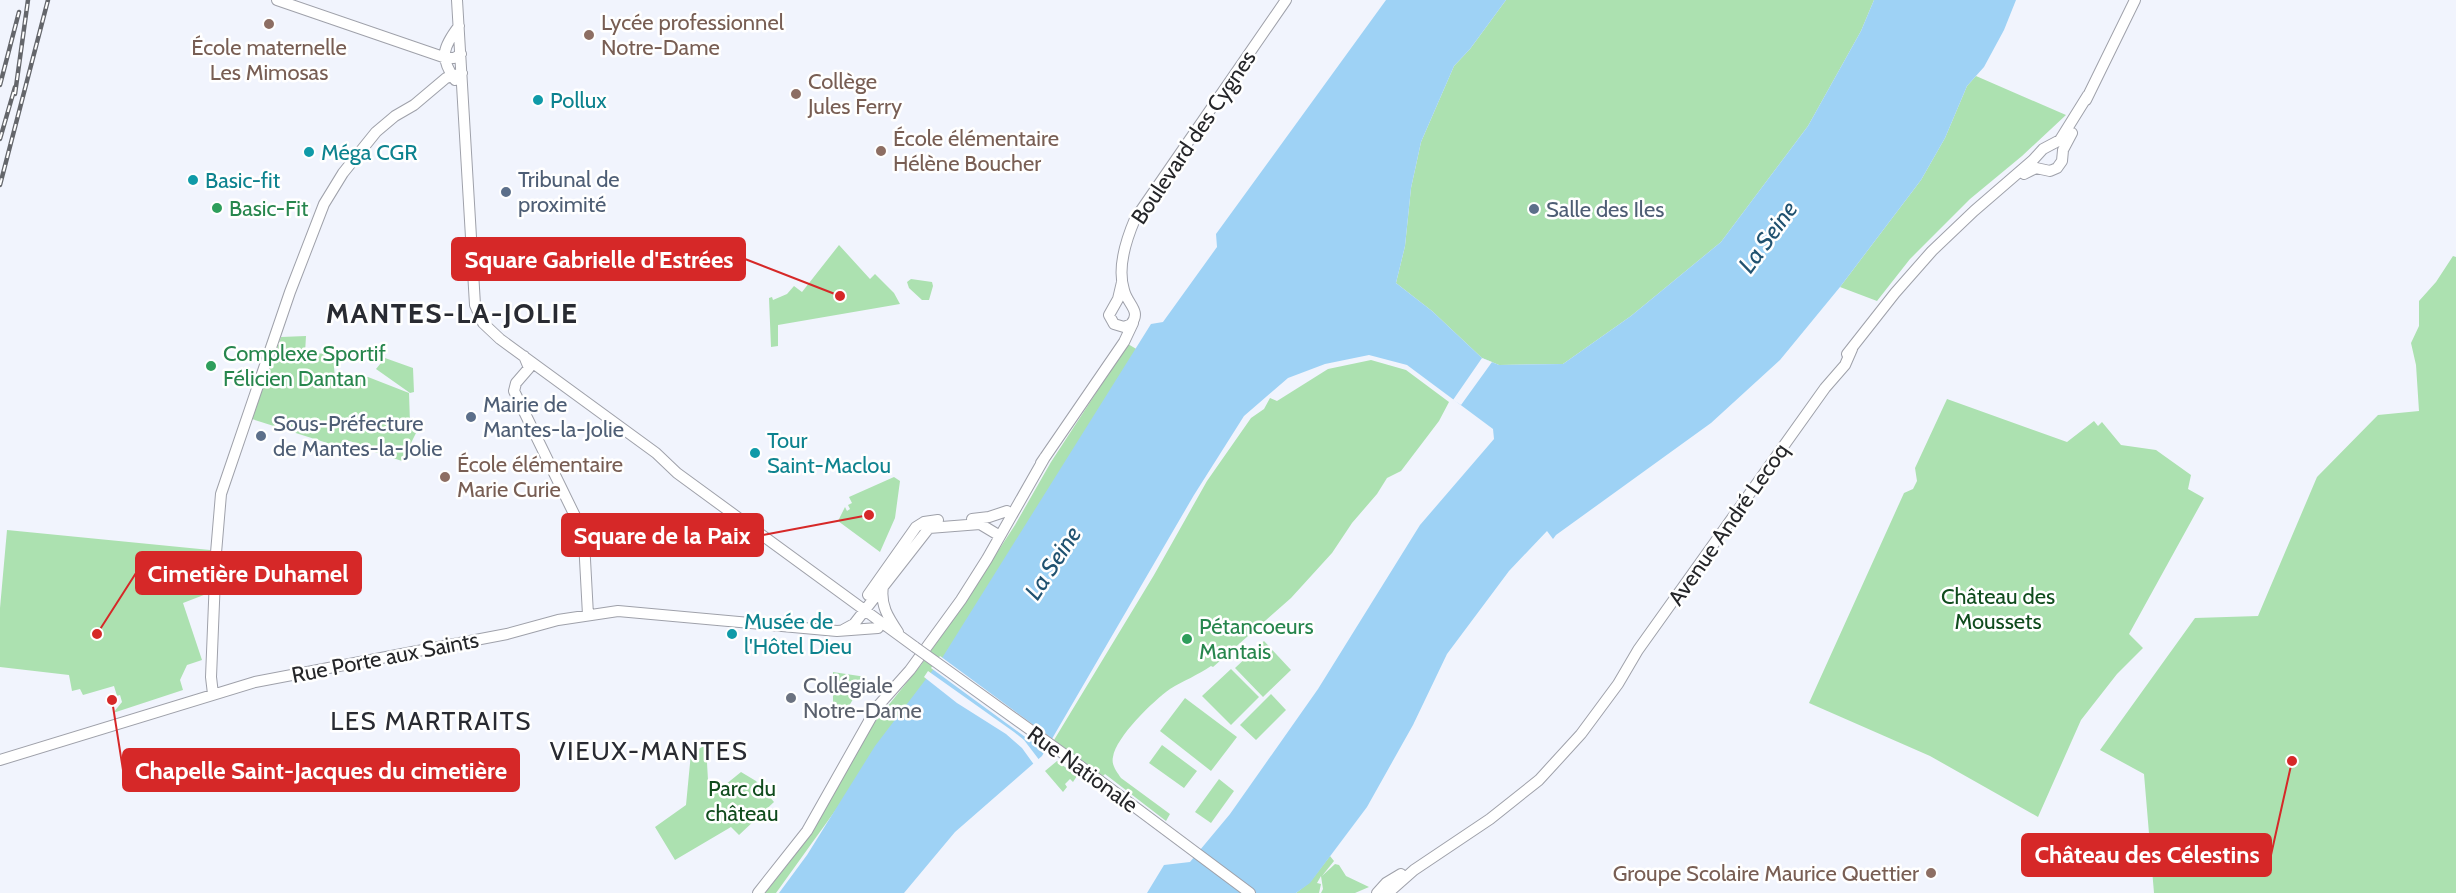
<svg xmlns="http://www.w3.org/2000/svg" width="2456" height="893" font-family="Cabin,sans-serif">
<rect width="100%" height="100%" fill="#f1f4fd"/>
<path fill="#ace1b0" d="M 1506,0 L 1874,0 L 1861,31 L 1808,126 L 1721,242 L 1631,316 L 1563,364 L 1499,365 L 1482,358 L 1432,311 L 1396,283 L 1405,246 L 1411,188 L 1421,142 L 1454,66 L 1470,49 Z
M 1976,76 L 2066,115 L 2022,156 L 1970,199 L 1910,259 L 1877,301 L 1840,287 L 1921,180 L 1945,138 L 1967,86 Z
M 839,245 L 870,279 L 875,274 L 894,293 L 900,304 L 778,325 L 778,346 L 771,347 L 769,298 L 772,297 L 773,300 L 787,294 L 794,286 L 802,292 Z
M 2453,256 L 2456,257 L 2456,893 L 2154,893 L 2144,774 L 2100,750 L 2195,618 L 2258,616 L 2317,477 L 2378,415 L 2419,411 L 2416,365 L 2411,343 L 2419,326 L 2419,301 L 2436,282 Z
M 911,279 L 932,282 L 933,286 L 929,300 L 922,300 L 909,288 L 907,282 Z
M 306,336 L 305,353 L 333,354 L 335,379 L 368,377 L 409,393 L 410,423 L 416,433 L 402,461 L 359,447 L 359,444 L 346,440 L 343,448 L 252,419 L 281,337 Z
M 1128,344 L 1138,350 L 955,644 L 776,893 L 765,893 L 788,864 L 824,811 L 874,723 L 921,665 L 959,611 L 1015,525 L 1051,462 Z
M 385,358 L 413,368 L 414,392 L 410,393 L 376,369 Z
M 1371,360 L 1406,370 L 1449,402 L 1439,421 L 1401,471 L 1387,478 L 1377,494 L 1352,523 L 1332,553 L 1291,598 L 1213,667 L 1211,666 C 1198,675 1183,681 1170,689 C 1153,701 1116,737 1113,757 C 1111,765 1117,772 1121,778 L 1170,814 L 1166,821 L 1105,774 L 1103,776 L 1054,740 L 1154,575 L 1207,481 L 1251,418 L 1264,409 L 1270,398 L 1277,401 L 1328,369 Z
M 1947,399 L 2067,442 L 2094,421 L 2098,426 L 2102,422 L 2121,445 L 2156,450 L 2191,475 L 2188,489 L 2204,498 L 2129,634 L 2143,648 L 2117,674 L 2081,720 L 2038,817 L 1930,756 L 1809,703 L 1904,493 L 1913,489 L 1917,481 L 1915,468 Z
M 894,477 L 900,481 L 895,518 L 880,552 L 838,521 L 845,507 L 847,511 L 850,509 L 848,505 L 852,503 L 849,497 Z
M 7,530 L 210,550 L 209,593 L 183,603 L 202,660 L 187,665 L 180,680 L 183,690 L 113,713 L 122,702 L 120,695 L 117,696 L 114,686 L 83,695 L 80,689 L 72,691 L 69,675 L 0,667 L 0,608 Z
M 1264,641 L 1291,670 L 1263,697 L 1235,668 Z
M 1231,669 L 1259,697 L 1231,725 L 1202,696 Z
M 833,672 L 866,677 L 849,706 L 842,708 L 833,702 Z
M 1271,694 L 1286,710 L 1256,740 L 1240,725 Z
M 1185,698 L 1237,737 L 1211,771 L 1160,731 Z
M 706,745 L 709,798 L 741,772 L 756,781 L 774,802 L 739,835 L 731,827 L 675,860 L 655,827 L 686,805 L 691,753 Z
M 1162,745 L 1197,771 L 1184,788 L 1149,763 Z
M 1057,761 L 1077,776 L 1073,782 L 1070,779 L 1065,784 L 1067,787 L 1063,792 L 1045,771 Z
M 1219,779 L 1234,791 L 1211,823 L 1195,812 Z
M 1330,856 L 1334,861 L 1322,876 L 1335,864 L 1339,865 L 1346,876 L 1369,887 L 1355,893 L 1321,893 L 1323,889 L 1321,876 L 1317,883 L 1321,884 L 1319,893 L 1296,893 L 1310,882 Z"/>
<path fill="#9ed2f5" d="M 1386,0 L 1506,0 L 1470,49 L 1454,66 L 1421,142 L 1411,188 L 1405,246 L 1396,283 L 1432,311 L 1482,358 L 1499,365 L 1563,364 L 1631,316 L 1721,242 L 1808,126 L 1861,31 L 1874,0 L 2016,0 L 2004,30 L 1984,67 L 1967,86 L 1945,138 L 1921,180 L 1840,287 L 1780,360 L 1711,423 L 1556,535 L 1553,539 L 1547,531 L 1509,571 L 1447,654 L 1413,725 L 1367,807 L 1310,883 L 1296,893 L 1147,893 L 1164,865 L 1190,862 L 1230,814 L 1318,689 L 1420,525 L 1494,439 L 1493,429 L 1407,365 L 1369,355 L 1325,364 L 1288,378 L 1244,416 L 1194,495 L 1042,756 L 955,832 L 904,893 L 779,893 L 807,855 L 875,746 L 942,658 L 1151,324 L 1163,322 L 1217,247 L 1216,234 Z"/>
<path fill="#f1f4fd" d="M 1482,358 L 1492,362 L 1461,405 L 1453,400 Z
M 940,656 L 1054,740 L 1047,753 L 931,668 Z
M 928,671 L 1014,732 L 1024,740 L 1040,761 L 1035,766 L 1022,748 L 1006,734 L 957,703 L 924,677 Z"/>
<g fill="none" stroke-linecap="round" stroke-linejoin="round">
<g stroke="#9fa1aa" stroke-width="12">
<path id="secondary" d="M 277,0 L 446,58 L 454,58 L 461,54
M 457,0 L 475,305 L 483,323 L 500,339 L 656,453 L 677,473 L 915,647
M 455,80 C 439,57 443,47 459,26
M 2086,100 L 2135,0
M 2024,174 L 2036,168 L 2050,171 L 2057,168 L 2062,161 L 2063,150 L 2072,133
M 1122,282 L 1118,299 L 1109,315 L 1114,324 L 1124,327 L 1131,324 C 1142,311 1127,304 1124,290 C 1117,268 1126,240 1135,219 L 1286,0
M 1847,354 L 1895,293 L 1932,251 L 1974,211 L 2033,160 L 2043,149 L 2060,140 L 2088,95
M 524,356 L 529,368 L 516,383 L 514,391 L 576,518 L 584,541 L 588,615
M 1041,463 L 1124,342 L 1133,323
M 972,519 L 989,517 L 1007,511
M 883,586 C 880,605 888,617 898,632
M 868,595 L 916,527 L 924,522 L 938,520
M 843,630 L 854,624 L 929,528 L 980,524 L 1000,536
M 213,694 L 211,677 L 216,553 L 221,494 L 290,292 L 324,204 L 343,173 L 376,132 L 395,116 L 414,105 L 446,78 L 462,73
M 1068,757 L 1250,893
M 0,760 L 255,682 L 507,634 L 558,620 L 618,611 L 837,631 L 878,628
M 758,893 L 807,831 L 877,707 L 910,670 L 961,600 L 987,559 L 1045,457
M 1377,893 L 1386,883 L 1401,874
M 1388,893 L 1414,870 L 1490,819 L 1539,780 L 1581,734 L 1618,684 L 1638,650 L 1825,388 L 1845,365 L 1852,349"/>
</g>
<use href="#secondary" stroke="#fff" stroke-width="10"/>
<g stroke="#64666b" stroke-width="4.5">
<path id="rail" d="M 0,85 L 19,12
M 15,94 L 28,0
M 0,139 L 15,87
M 0,185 L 48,0"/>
</g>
<use href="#rail" stroke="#fff" stroke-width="2" stroke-dasharray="7" stroke-linecap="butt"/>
<g stroke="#9fa1aa" stroke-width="12" stroke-linecap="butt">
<path id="secondary-bridge" d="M 915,647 L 1068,757"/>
</g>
<use href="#secondary-bridge" stroke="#fff" stroke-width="10"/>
</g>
<g fill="#8d6e63" stroke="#fff" stroke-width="2">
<circle cx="269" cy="24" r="6"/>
<circle cx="589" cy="35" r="6"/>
<circle cx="796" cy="94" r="6"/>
<circle cx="881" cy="151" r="6"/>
<circle cx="445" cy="477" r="6"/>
<circle cx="1931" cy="873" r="6"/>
</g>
<g fill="#0f9aa8" stroke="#fff" stroke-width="2">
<circle cx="538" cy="100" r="6"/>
<circle cx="309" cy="152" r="6"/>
<circle cx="193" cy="180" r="6"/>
<circle cx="755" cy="453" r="6"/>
<circle cx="732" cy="634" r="6"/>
</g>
<g fill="#5c6f8a" stroke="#fff" stroke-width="2">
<circle cx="506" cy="192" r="6"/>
<circle cx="1534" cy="209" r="6"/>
<circle cx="471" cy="417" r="6"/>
<circle cx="261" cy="436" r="6"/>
</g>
<g fill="#2e9e5b" stroke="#fff" stroke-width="2">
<circle cx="217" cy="208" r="6"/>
<circle cx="211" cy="366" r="6"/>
<circle cx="1187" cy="639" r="6"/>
</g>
<circle fill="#6b7280" stroke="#fff" stroke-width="2" cx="791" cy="698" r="6"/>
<g text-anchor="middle" stroke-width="5" stroke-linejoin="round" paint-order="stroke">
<g font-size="22" fill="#785e54" stroke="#fff" text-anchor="start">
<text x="601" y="30">Lycée professionnel<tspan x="601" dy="25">Notre-Dame</tspan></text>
<text x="269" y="55" text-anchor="middle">École maternelle<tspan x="269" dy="25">Les Mimosas</tspan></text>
<text x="808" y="89">Collège<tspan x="808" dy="25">Jules Ferry</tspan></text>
<text x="893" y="146">École élémentaire<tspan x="893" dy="25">Hélène Boucher</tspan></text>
<text x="457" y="472">École élémentaire<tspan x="457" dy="25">Marie Curie</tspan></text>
<text x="1919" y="881" text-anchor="end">Groupe Scolaire Maurice Quettier</text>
</g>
<g font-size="22" fill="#0d838f" stroke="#fff" text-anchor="start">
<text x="550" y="108">Pollux</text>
<text x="321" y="160">Méga CGR</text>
<text x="205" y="188">Basic-fit</text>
<text x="767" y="448">Tour<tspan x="767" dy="25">Saint-Maclou</tspan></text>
<text x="744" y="629">Musée de<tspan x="744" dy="25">l'Hôtel Dieu</tspan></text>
</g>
<g font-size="22" fill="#252629" stroke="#fff">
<text transform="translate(1193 137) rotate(-56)" y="8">Boulevard des Cygnes</text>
<text transform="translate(1728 524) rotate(-55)" y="8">Avenue André Lecoq</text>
<text transform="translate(385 657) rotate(-11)" y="8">Rue Porte aux Saints</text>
<text transform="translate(1083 769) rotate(36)" y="8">Rue Nationale</text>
</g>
<g font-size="22" fill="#4e5e75" stroke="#fff" text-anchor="start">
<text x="518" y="187">Tribunal de<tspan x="518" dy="25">proximité</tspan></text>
<text x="1546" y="217">Salle des Iles</text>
<text x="483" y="412">Mairie de<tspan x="483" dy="25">Mantes-la-Jolie</tspan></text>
<text x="273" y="431">Sous-Préfecture<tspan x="273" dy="25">de Mantes-la-Jolie</tspan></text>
</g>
<g font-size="22" fill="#27864d" stroke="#fff" text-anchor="start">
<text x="229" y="216">Basic-Fit</text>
<text x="223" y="361">Complexe Sportif<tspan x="223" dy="25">Félicien Dantan</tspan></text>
<text x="1199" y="634">Pétancoeurs<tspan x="1199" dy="25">Mantais</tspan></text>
</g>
<g font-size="22" fill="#104c1d" stroke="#fff">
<text x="1998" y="604">Château des<tspan x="1998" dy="25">Moussets</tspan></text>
<text x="742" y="796">Parc du<tspan x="742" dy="25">château</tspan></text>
</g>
<g font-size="22" fill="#5b616d" stroke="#fff" text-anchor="start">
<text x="803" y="693">Collégiale<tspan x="803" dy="25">Notre-Dame</tspan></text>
</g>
<g font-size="24" font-style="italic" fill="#205270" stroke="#fff">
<text transform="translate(1768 237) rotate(-54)" y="8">La Seine</text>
<text transform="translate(1053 563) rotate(-57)" y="8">La Seine</text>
</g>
<g font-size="26" letter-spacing="1.5" fill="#292b32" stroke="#fff">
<text x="431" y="730">LES MARTRAITS</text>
<text x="649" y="760">VIEUX-MANTES</text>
</g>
<g font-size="28" font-weight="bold" letter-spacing="1.5" fill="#292b32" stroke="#fff">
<text x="452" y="323">MANTES-LA-JOLIE</text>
</g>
</g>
<path fill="none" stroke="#d62828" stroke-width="2" d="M840 296L745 259M869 515L763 535M97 634L136 573M112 700L123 770M2292 761L2271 855"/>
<g fill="#d62828" stroke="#fff" stroke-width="2">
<circle cx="840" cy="296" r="6"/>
<circle cx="869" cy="515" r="6"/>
<circle cx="97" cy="634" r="6"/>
<circle cx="112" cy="700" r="6"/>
<circle cx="2292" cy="761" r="6"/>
</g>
<g fill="#d62828" stroke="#d62828" stroke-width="2">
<rect x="452" y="238" width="293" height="42" rx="6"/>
<rect x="562" y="514" width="201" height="42" rx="6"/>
<rect x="136" y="552" width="225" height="42" rx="6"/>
<rect x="123" y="749" width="396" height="42" rx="6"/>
<rect x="2022" y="834" width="249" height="42" rx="6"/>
</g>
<g font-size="24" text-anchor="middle" font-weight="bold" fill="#fff">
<text x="599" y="268">Square Gabrielle d'Estrées</text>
<text x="662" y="544">Square de la Paix</text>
<text x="248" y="582">Cimetière Duhamel</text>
<text x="321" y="779">Chapelle Saint-Jacques du cimetière</text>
<text x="2147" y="863">Château des Célestins</text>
</g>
</svg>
